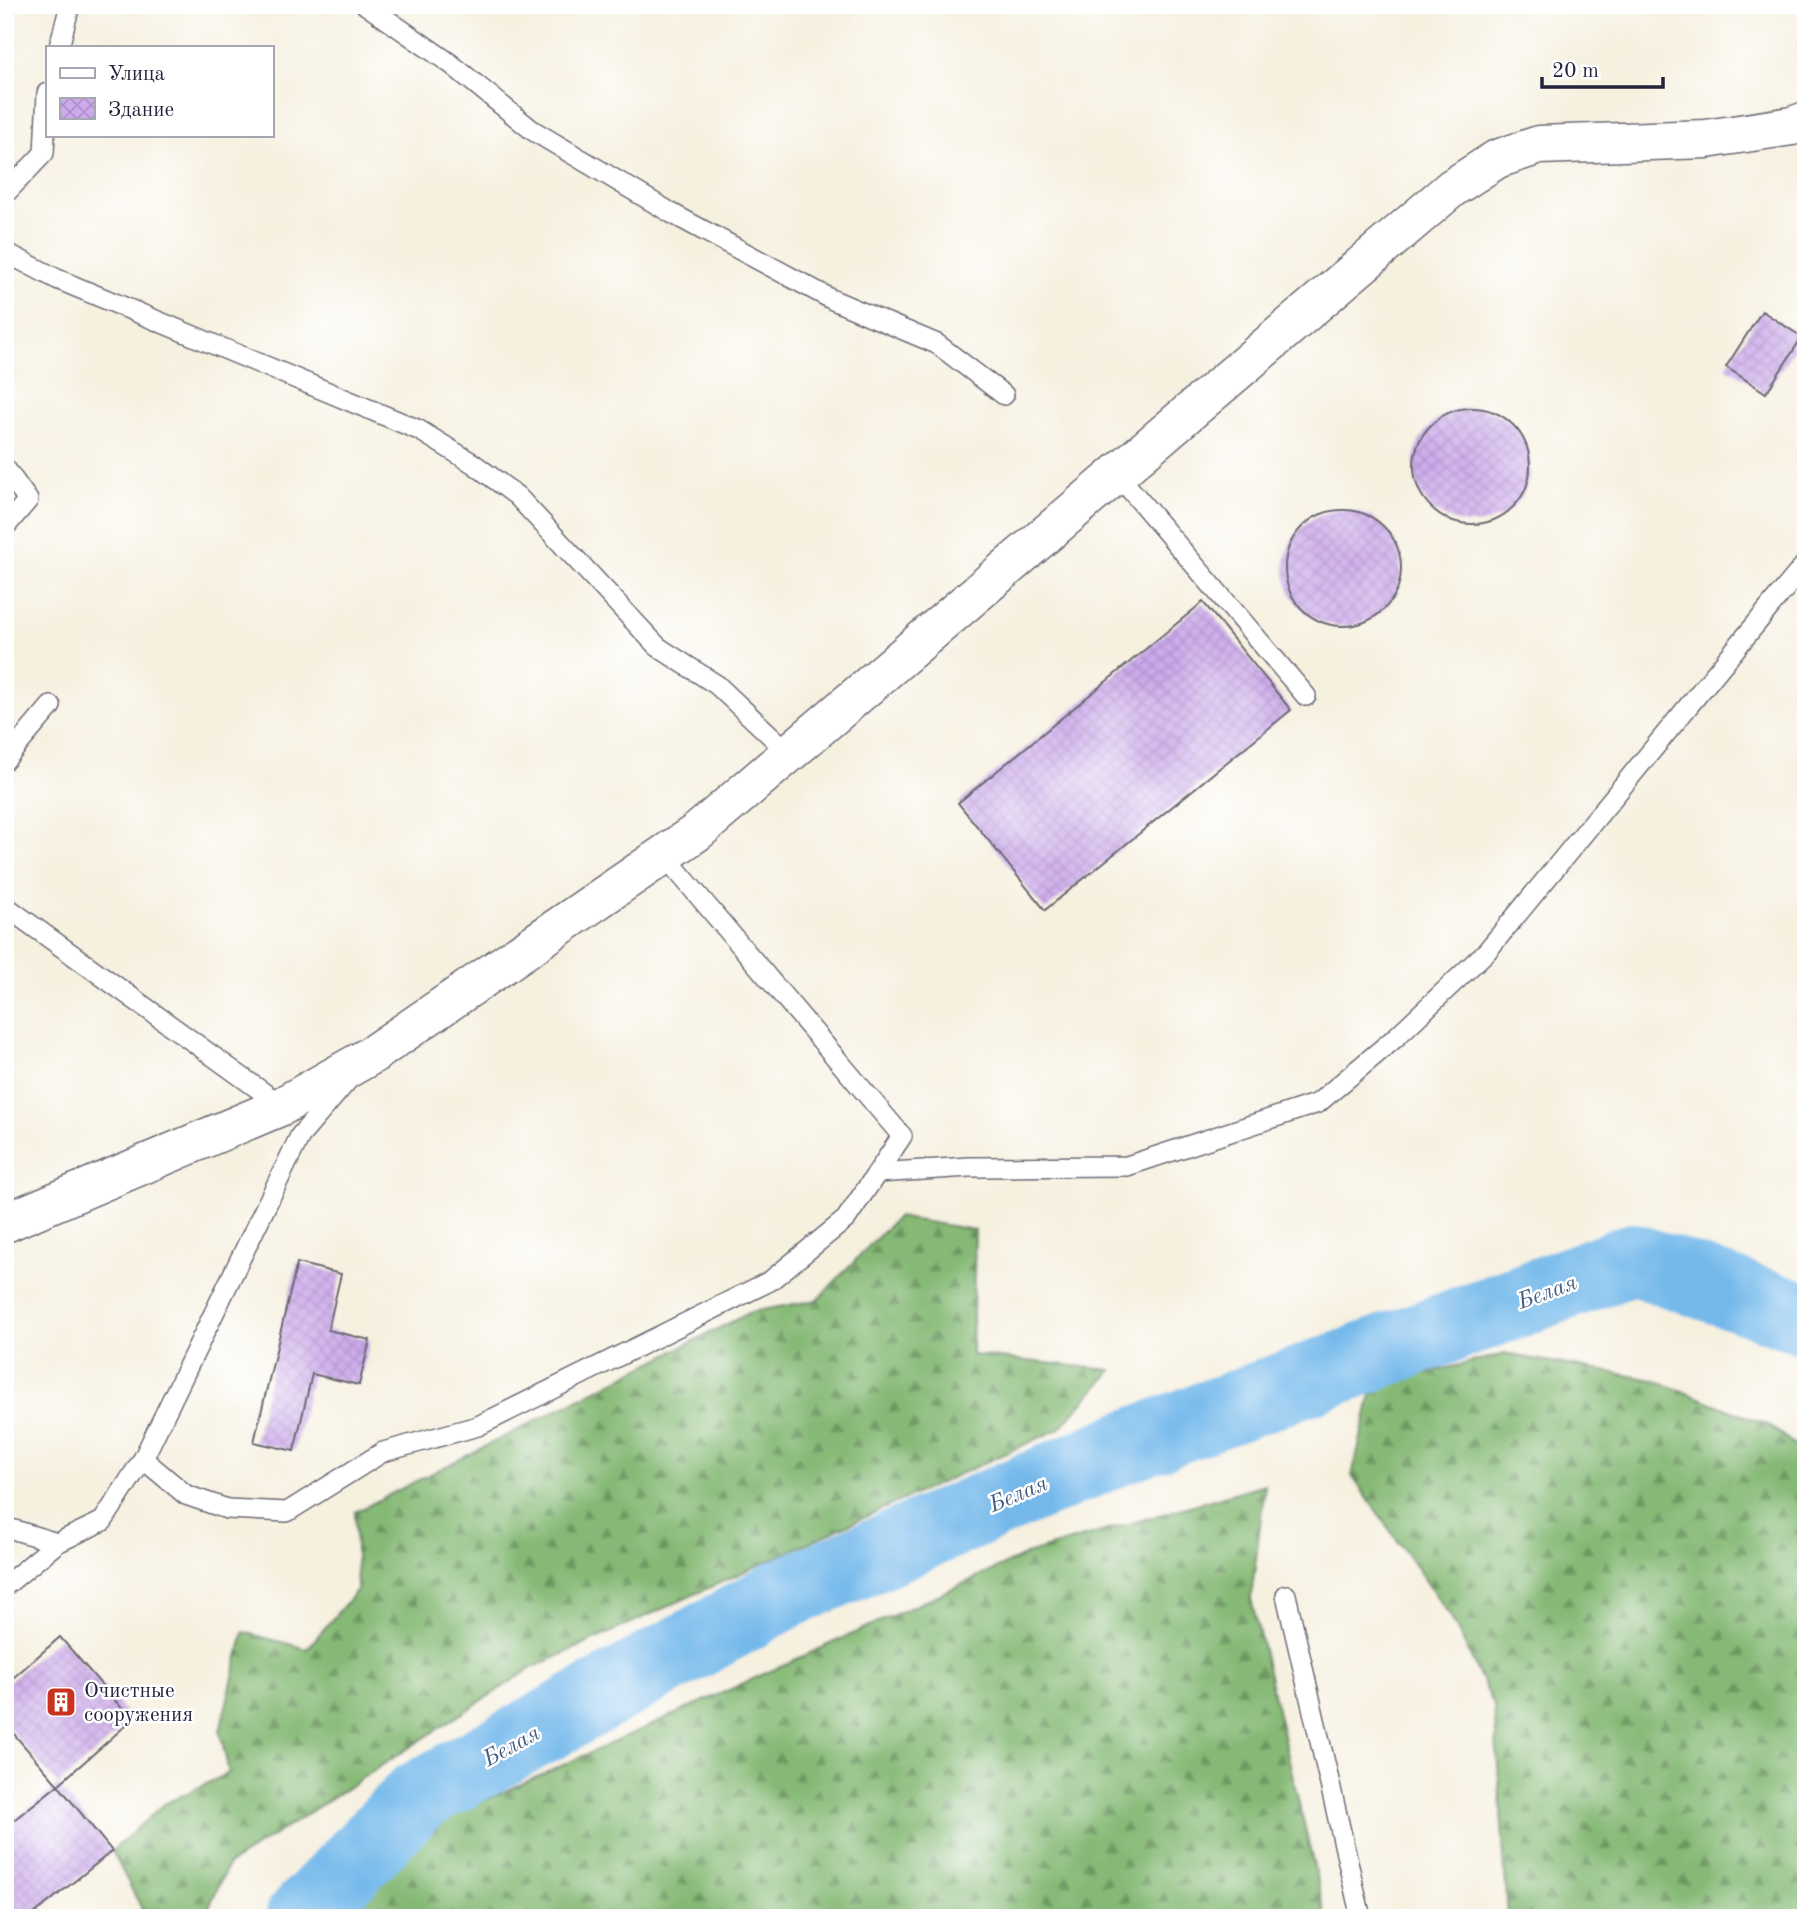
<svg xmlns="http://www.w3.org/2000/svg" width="1811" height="1923" font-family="'Old Standard TT',serif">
<defs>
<pattern id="forest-firs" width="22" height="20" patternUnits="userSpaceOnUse" patternTransform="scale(1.75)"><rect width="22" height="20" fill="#85b974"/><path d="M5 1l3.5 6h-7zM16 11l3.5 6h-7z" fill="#6c9660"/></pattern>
<pattern id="building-cross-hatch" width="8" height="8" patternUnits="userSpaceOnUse" patternTransform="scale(1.75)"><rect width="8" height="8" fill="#ccaaeb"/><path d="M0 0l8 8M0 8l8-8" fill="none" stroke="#af92ca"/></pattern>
</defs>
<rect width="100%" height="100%" fill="#fff"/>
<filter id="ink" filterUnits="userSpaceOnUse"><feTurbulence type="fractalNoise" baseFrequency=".0143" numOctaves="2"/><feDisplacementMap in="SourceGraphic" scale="14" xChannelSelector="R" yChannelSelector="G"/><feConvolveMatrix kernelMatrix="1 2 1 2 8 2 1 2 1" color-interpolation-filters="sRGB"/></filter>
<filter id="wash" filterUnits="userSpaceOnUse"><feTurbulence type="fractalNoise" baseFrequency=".00686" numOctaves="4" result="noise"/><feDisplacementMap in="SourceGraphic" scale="28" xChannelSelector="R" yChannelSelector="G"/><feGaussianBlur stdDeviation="1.57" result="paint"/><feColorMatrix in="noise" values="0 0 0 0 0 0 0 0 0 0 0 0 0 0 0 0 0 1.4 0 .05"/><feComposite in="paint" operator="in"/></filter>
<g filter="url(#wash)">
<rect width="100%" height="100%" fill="#f6f0df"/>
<path fill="url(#forest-firs)" stroke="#546e58" stroke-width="2" d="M 897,1217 L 975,1230 L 972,1355 L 1112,1370 L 1059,1429 L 532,1668 L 228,1865 L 204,1918 L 135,1918 L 142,1909 L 112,1851 L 164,1804 L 229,1773 L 220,1731 L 244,1632 L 307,1649 L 357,1590 L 355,1512 L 751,1312 L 817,1300 Z
M 1505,1354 L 1654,1380 L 1770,1426 L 1806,1454 L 1806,1918 L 1508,1918 L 1494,1705 L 1451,1617 L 1352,1476 L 1373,1386 Z
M 1265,1484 L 1251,1599 L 1326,1918 L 351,1918 L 433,1824 L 1033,1552 Z"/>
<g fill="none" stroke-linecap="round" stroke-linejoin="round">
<path stroke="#75b9eb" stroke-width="72" d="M 301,1918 L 416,1798 L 784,1594 L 1125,1447 L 1633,1259 L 1806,1319"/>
</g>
<g id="blocks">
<path fill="url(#building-cross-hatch)" d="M 1762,311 L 1802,337 L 1766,393 L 1726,367 Z
M1414 466a58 58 0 1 1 116 0a58 58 0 1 1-116 0Z
M1285 568a58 58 0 1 1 116 0a58 58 0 1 1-116 0Z
M 1203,602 L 1291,710 L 1045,910 L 958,803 Z
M 297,1263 L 341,1274 L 328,1330 L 370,1340 L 359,1385 L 312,1374 L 294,1451 L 254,1442 Z
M 60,1637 L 132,1720 L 58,1785 L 5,1724 L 5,1685 Z
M 58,1785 L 112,1851 L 29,1918 L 5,1918 L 5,1827 Z"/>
</g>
</g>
<g filter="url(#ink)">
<use href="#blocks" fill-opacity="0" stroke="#6c6a74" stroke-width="2"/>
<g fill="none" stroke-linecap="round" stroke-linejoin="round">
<g stroke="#6c6a74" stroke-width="22">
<path id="service" d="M 366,5 L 451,64 L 532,130 L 673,214 L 833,300 L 937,344 L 1004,395
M 59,47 L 70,5
M 5,194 L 44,153 L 47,93
M 5,252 L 57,279 L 419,430 L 474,464 L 517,496 L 658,647 L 717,685 L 789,753
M 5,468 L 28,500 L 5,527
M 1117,474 L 1306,696
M 5,760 L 51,706
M 5,906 L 282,1106
M 877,1173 L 969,1167 L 1127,1166 L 1318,1103 L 1395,1038 L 1487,951 L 1806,563
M 143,1459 L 186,1495 L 227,1509 L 287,1512 L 383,1452 L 478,1426 L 770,1281 L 846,1219 L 902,1136 L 664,855
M 5,1527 L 57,1543
M 5,1586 L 57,1543 L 103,1521 L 143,1459 L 300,1136 L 348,1080
M 1286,1595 L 1361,1918"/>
</g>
<g stroke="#6c6a74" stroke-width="41">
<path id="minor" d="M 5,1223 L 282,1106 L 370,1056 L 697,832 L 1452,188 L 1497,159 L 1539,145 L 1706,139 L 1792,126 L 1806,121"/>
</g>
<use href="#service" stroke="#fff" stroke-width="19"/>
<use href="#minor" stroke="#fff" stroke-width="38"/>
</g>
</g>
<defs>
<g id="building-square" transform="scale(1.575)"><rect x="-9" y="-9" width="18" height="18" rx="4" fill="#c8321e" stroke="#fff"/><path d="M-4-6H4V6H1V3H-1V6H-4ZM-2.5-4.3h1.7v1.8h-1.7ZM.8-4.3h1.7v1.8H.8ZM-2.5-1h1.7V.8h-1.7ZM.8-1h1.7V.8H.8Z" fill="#fff"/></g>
</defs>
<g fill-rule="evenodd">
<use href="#building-square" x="61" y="1702"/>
</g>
<g text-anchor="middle" stroke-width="5" stroke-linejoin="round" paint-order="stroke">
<g font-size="21" fill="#22223b" stroke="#fff" text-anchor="start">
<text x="84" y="1697">Очистные<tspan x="84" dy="24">сооружения</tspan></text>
</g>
<g font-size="23" font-style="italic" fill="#435e81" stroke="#fff">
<text transform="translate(1547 1291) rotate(-20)" y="8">Белая</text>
<text transform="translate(1018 1493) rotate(-23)" y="8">Белая</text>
<text transform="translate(511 1745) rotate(-29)" y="8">Белая</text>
</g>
</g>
<rect width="1811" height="1923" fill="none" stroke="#fff" stroke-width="28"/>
<rect x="46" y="46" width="228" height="91" fill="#ffffff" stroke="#a7a7b1" stroke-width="2"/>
<rect x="60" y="68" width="35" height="10" fill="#ffffff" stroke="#a7a7b1" stroke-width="2"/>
<text x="108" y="80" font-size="21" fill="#22223b">Улица</text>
<rect x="60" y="98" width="35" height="21" fill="url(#building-cross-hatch)" stroke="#a7a7b1" stroke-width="2"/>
<text x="108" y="116" font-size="21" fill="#22223b">Здание</text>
<path d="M1542 77v10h121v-10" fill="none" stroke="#22223b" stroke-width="3.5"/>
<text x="1552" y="77" font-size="21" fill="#22223b" stroke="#ffffff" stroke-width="5" paint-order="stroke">20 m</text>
</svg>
